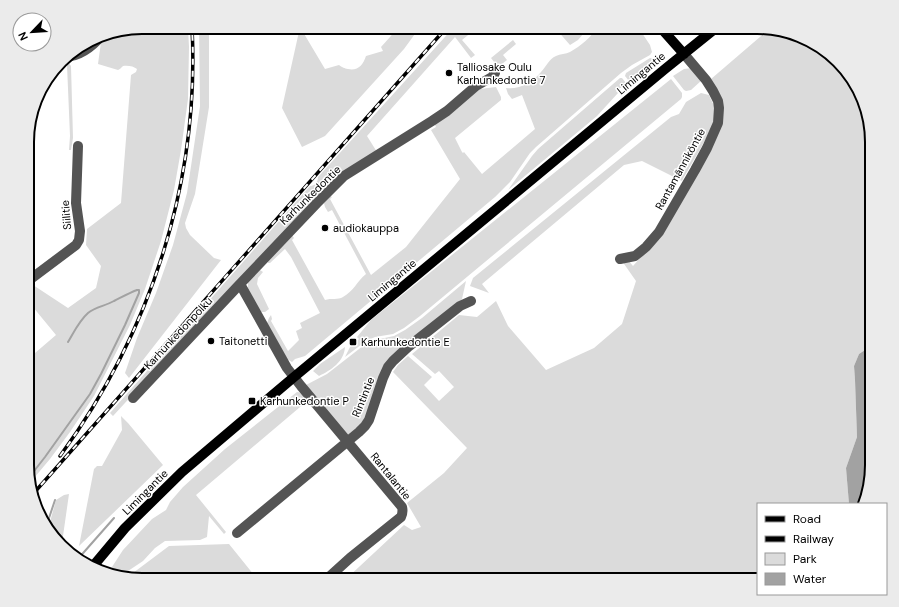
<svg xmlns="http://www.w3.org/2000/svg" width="899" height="607" font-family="'DM Sans',sans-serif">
<rect width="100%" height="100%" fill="#fff"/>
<path fill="#dbdbdb" d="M 142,27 L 188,27 L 189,47 L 188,99 L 181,150 L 174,190 L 161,241 L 145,289 L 130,325 L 94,396 L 70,432 L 50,459 L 29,484 L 28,480 L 28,359 L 56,335 L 28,301 L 28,289 L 33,285 L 68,308 L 96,288 L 101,266 L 86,245 L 87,229 L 121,203 L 131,75 L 136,72 L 137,69 C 134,66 127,65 123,66 C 122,67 119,70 118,70 L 98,64 L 101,42 L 108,34 Z
M 199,27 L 209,27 L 209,107 L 195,194 L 185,223 L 186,228 L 190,235 L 214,258 L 221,260 L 129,378 L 125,373 L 137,338 L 156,293 L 173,245 L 187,193 L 200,106 Z
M 300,27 L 325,69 L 339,65 C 343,68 344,68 348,69 C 358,71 363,65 366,56 L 383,51 L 381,47 L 399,27 L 420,27 L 404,49 L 325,136 L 302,147 L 282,108 Z
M 454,27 L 478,27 L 462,40 L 475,55 L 471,58 L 455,37 L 367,136 L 377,152 L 238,280 L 113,416 L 110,413 L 310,186 C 315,186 318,182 318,177 Z
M 557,27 L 589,27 L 578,40 L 570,45 L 556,29 Z
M 598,27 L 638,27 L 650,45 L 652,52 L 650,55 L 632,65 L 621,73 L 536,147 L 530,153 L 510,182 L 495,197 L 305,356 L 295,359 L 292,362 L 287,359 L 267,323 L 269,318 L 271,315 L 272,319 L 271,321 L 288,351 L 299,340 L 296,331 L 302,328 L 300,323 L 320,313 L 291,257 L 285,249 L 270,263 L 268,263 L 267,259 L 292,235 L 294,238 L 292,240 L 325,300 C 331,298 338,300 343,297 C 354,291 357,281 366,274 L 332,210 L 328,212 L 325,207 L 324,203 L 330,196 L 332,197 L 330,199 L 371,275 L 406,247 L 460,179 L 431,130 L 436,127 L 435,125 L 480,89 L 496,87 L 501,97 L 501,100 L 455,138 L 462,152 L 463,153 L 464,152 L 482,174 L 535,129 L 522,95 L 512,99 L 508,94 L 506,88 C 519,90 533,82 541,72 C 546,67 549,59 556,56 C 560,54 566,54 570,52 C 581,46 591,37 598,27 Z
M 768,30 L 821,46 L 857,85 L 872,135 L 872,344 L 871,346 L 859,354 L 854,366 L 855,380 L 857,437 L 846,468 L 849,504 L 758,504 L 758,580 L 345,580 L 404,525 L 412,530 L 421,527 L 407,503 L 444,473 L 467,448 L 393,372 L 398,365 L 408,356 L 432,377 L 424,385 L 439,401 L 454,387 L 439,371 L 435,374 L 412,354 L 459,315 L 477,317 L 496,301 L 508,326 L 546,370 L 594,348 L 622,324 L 636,281 L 622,261 L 628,260 L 633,266 L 647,250 L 718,132 L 711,79 Z
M 513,40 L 516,44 L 503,55 L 507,60 L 498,67 L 491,58 Z
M 650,58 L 654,59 L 657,63 L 642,75 L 632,82 L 630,80 L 629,81 L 625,76 L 626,73 Z
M 63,60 L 67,61 L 71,66 L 73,138 L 71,150 L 69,150 L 70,136 L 67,65 L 56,69 Z
M 692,68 L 702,80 L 691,90 L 686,91 L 684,90 L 673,76 L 684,69 Z
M 620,78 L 622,78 L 626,83 L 626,84 L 616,91 L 618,93 L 597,116 L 508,190 L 532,156 L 538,149 Z
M 671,79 L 682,93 L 682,97 L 681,99 L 420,316 L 404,328 L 393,334 L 375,337 L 366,341 L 345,357 L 350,347 L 359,339 L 357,337 L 371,320 Z
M 701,93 L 709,95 C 711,100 715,106 716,112 C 716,126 689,167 682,181 L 642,161 L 624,165 L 482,284 L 489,293 L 470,286 L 473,278 L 671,117 L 679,114 L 686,102 Z
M 260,270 L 263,272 L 258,278 L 257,284 L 269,309 L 265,312 L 260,312 L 248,288 L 248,281 Z
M 466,281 L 462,299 L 459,303 L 392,359 L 366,418 L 350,435 L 346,435 L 306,385 L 327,374 L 368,342 L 375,340 L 394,336 L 405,330 L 422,318 Z
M 345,347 C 344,362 331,370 319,376 L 313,371 L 320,364 Z
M 297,392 C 302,392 305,398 306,402 L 196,495 L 226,532 L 224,534 L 209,516 L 207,537 L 200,540 L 165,541 L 155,548 L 143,561 L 128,571 L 125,575 L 110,570 L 123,550 L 152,519 L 166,510 L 170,502 L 183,487 L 225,449 Z
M 121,416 L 128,423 L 163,465 L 79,546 L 94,469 L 97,466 L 102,466 L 122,430 Z
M 69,494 L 62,543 L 48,529 L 56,500 L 64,495 Z
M 229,544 L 258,580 L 142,580 L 129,576 L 169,546 Z"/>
<path fill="#a2a2a2" d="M 872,344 L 872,472 L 861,504 L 849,504 L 846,468 L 857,437 L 855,380 L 854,366 L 859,354 L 871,346 Z"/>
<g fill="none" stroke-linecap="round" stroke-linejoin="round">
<path stroke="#a2a2a2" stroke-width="2" d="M 31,478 L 31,475 L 45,457 L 90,394 L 101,374 L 125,325 L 139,293 L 139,290 L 137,290 C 129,293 122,297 114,301 C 105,306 95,307 88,313 C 79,321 74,332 68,342
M 46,527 L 55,500
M 77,560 L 114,518"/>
<path stroke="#545454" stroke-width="10" d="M 65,57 C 81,56 92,47 102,35
M 620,259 L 635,256 L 646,247 L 659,232 L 695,170 L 707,148 L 718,123 L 719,108 L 718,101 L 713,91 L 706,80 L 684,54
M 28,281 L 76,245 L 79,240 L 80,231 L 76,203 L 78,146
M 133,398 L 240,284
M 237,533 L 359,432 L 365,426 L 369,420 L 383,378 L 388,367 L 393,361 L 408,347 L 460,306 L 471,301
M 327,580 L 329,577 L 350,558 L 401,517 C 403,513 403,511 402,507 L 301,386 L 287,368 L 240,284 L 317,203 L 344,176 L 432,121 L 447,111 L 476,86 L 492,77 L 495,73"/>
<path stroke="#000" stroke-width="10" d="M 660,27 L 684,54
M 94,565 L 125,528 L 182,472 L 294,377 L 665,69 L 717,27"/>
<g stroke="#000" stroke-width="3.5">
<path id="rail" d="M 60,456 C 151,332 200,181 192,27
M 33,494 L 447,27"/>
</g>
<use href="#rail" stroke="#fff" stroke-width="2" stroke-dasharray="6" stroke-linecap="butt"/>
</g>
<g fill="#000" stroke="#fff" stroke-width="1.5">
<circle cx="449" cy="73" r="4"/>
<circle cx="325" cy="228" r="4"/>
<circle cx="211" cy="341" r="4"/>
<rect x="349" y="338" width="8" height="8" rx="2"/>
<rect x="248" y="397" width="8" height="8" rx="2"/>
</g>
<g text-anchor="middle" stroke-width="3" stroke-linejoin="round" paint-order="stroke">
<g font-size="11" fill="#000" stroke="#fff" text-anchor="start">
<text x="457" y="71">Talliosake Oulu<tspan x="457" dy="13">Karhunkedontie 7</tspan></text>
<text x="333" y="232">audiokauppa</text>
<text x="219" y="345">Taitonetti</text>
<text x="361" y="346">Karhunkedontie E</text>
<text x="260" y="405">Karhunkedontie P</text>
</g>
<g font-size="11" fill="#000" stroke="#fff">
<text transform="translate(641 73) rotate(-40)" y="4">Limingantie</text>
<text transform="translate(680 169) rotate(-61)" y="4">Rantamänniköntie</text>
<text transform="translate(310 195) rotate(-44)" y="4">Karhunkedontie</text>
<text transform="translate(66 215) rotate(-95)" y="4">Siilitie</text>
<text transform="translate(392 280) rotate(-40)" y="4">Limingantie</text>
<text transform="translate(178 333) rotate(-47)" y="4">Karhunkedonpolku</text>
<text transform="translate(363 397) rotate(-68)" y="4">Rintintie</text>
<text transform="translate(391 476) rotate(51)" y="4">Rantalantie</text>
<text transform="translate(145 492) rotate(-45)" y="4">Limingantie</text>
</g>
</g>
<path d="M0 0H899V607H0ZM142 34H757A108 108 0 0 1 865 142V465A108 108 0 0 1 757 573H142A108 108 0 0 1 34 465V142A108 108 0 0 1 142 34Z" fill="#ebebeb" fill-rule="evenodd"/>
<path fill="none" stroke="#000" stroke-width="2" d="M142 34H757A108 108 0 0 1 865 142V465A108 108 0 0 1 757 573H142A108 108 0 0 1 34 465V142A108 108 0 0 1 142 34Z"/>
<rect x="757" y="503" width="130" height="92" fill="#ffffff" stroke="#999999"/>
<rect x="765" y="516" width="20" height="6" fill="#000000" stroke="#999999"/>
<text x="793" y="523" font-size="12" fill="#000000">Road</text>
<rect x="765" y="536" width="20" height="6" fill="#000000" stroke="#999999"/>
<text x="793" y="543" font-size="12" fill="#000000">Railway</text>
<rect x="765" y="553" width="20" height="12" fill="#dbdbdb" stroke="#999999"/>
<text x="793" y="563" font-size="12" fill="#000000">Park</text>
<rect x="765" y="573" width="20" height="12" fill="#a2a2a2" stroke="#999999"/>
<text x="793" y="583" font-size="12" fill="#000000">Water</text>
<g transform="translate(32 32) rotate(245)"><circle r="19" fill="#ffffff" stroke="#999999"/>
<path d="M0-3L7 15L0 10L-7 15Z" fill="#000000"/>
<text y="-6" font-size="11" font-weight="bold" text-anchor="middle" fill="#000000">N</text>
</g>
</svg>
